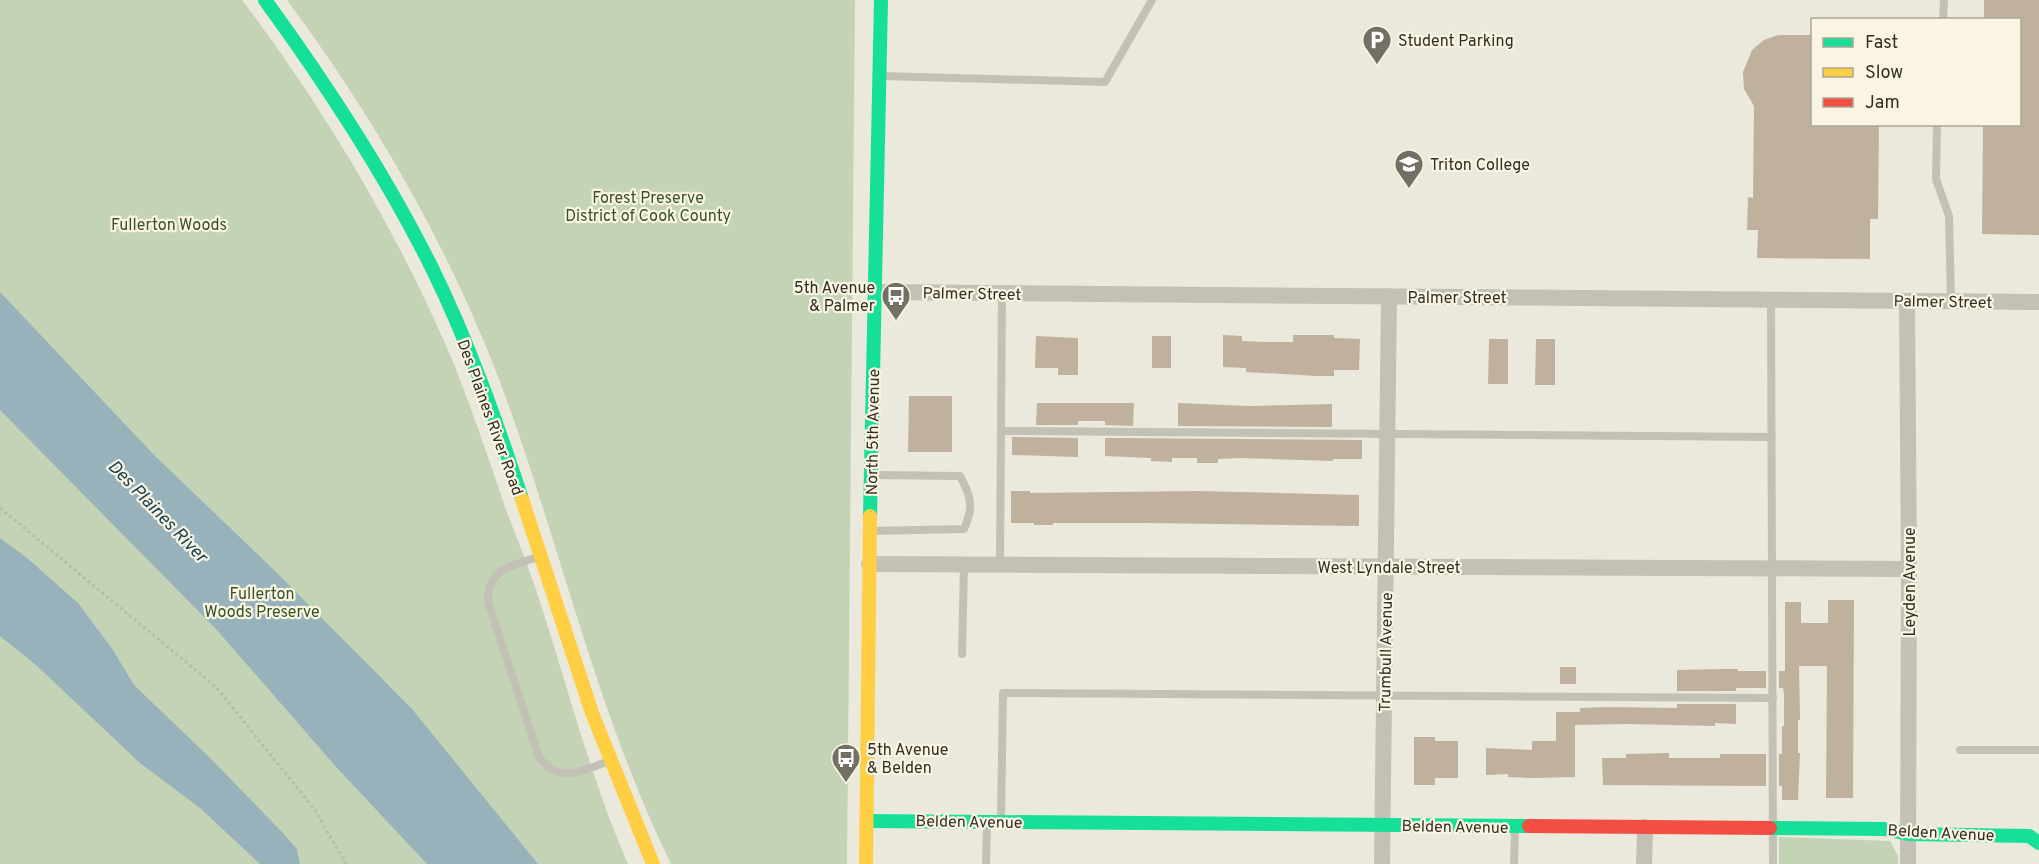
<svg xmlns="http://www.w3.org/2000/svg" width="2039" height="864" font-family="Overpass,sans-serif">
<rect width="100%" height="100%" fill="#ebe8dc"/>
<path fill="#c4d2b6" d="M 0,0 L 242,0 C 317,99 382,206 434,319 C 463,380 483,443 505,507 C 515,534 526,560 535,587 C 566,679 589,775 628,864 L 0,864 Z
M 287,0 L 855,0 L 847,864 L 671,864 C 600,719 564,561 510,409 C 458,263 380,125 287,0 Z
M 1779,837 L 1890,841 L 1898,856 L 1898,864 L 1779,864 Z"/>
<path fill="#98b2bc" d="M 0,292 L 155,456 L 274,570 L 412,709 L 538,864 L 427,864 L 338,769 L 216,629 L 0,410 Z
M 0,538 L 27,558 L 78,603 L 113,650 L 134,685 L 210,758 L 282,832 L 297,849 L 300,864 L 260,864 L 200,808 L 140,763 L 36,665 L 0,636 Z"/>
<path fill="#bfb19d" d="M 1984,0 L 2039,0 L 2039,235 L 1982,234 L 1983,124 L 2019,124 L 2019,20 L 1984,20 Z
M 1778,35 L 1812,35 L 1812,124 L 1879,124 L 1878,219 L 1870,219 L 1870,259 L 1757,258 L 1758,230 L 1747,230 L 1748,197 L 1753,198 L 1754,106 L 1744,89 L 1743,72 L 1752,50 L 1764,40 Z
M 1223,335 L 1242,336 L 1242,341 L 1266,342 L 1293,342 L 1293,335 L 1334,335 L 1334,338 L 1360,339 L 1359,370 L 1334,370 L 1334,376 L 1317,376 L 1246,372 L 1246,368 L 1223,367 Z
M 1036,336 L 1078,338 L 1078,375 L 1058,375 L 1058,368 L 1035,368 Z
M 1152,336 L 1171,336 L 1171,368 L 1152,368 Z
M 1489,339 L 1508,339 L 1508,384 L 1488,384 Z
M 1536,339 L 1555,339 L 1555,385 L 1535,385 Z
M 909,396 L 952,396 L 952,452 L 908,452 Z
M 1037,403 L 1134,403 L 1133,426 L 1105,425 L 1105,421 L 1078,421 L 1078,425 L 1036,425 Z
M 1178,403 L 1249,406 L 1332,404 L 1332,427 L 1178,426 Z
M 1012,437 L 1078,438 L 1078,457 L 1012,455 Z
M 1105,438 L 1362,440 L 1362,459 L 1333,459 L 1333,461 L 1241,458 L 1218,459 L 1218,463 L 1197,463 L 1197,458 L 1172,458 L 1172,462 L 1151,461 L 1151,458 L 1105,456 Z
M 1011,491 L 1030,491 L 1030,493 L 1198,491 L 1359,495 L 1359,526 L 1146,523 L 1053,523 L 1053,525 L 1034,525 L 1034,523 L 1011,523 Z
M 1828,600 L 1854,600 L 1853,798 L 1826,798 L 1827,666 L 1799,666 L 1800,720 L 1798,720 L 1798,753 L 1800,753 L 1798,800 L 1782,800 L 1782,786 L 1779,786 L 1779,754 L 1782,754 L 1782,726 L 1784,726 L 1784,694 L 1783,688 L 1779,688 L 1779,671 L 1785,671 L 1785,602 L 1801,602 L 1801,623 L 1828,623 Z
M 1560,667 L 1576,667 L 1576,684 L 1560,684 Z
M 1722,669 L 1738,669 L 1738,671 L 1766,671 L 1766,688 L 1736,688 L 1736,691 L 1677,691 L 1677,670 Z
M 1677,704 L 1736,704 L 1736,724 L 1715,723 L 1715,726 L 1628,724 L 1575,725 L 1575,777 L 1532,778 L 1508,777 L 1508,774 L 1486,775 L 1486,748 L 1532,750 L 1532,741 L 1556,741 L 1556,712 L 1580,712 L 1580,708 L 1606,707 L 1677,708 Z
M 1414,737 L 1435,737 L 1435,741 L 1458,741 L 1458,778 L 1435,778 L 1435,785 L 1414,785 Z
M 1669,753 L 1669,758 L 1720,758 L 1720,754 L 1766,754 L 1766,786 L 1603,785 L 1602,758 L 1626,758 L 1626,754 Z"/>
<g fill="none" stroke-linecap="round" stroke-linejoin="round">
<path stroke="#bcb9ae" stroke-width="3" stroke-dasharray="3 3" stroke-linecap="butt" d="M 0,508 L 216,687 L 315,810 L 346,864"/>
<path stroke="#c3c0b6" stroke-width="8" d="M 1943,20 L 1944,0
M 882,76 L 1105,82 L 1152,0
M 1937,124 L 1936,179 L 1949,216 L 1951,301
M 1771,300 L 1773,864
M 1002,431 L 1772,437
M 870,531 L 964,529 C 974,507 971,496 960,476 L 872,475
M 538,557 C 511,566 488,568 488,602 L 539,757 C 558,785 584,770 609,761
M 1000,564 L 1002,293
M 962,654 L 964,564
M 1960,750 L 2039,750
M 1001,820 L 1003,693 L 1773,698
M 986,864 L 987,822
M 1514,864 L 1515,828"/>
<path stroke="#c3c0b6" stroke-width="16" d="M 876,292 L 2039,302
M 1907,301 L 1909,569 L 1908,864
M 869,564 L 1909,569
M 1382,864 L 1389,296
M 1644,864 L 1645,827"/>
<path stroke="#16e098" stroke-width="14" d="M 265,0 C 327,85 384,172 431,266 C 468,341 496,420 522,499
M 870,516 L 881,0
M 868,821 L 1529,826
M 1770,828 L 1884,829 L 1908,834 L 2029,836 L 2039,843"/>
<path stroke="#ffcf43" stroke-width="14" d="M 522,499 L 592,713 L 653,864
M 866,864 L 870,516"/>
<path stroke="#f24e42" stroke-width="14" d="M 1529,826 L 1770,828"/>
</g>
<defs>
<g id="parking-pin" transform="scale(1.5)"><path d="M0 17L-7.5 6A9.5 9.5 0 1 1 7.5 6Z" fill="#736f65" stroke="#f9f5e2"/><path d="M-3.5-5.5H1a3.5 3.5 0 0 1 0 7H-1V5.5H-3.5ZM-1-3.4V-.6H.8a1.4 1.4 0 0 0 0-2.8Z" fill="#fff"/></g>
<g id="university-pin" transform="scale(1.5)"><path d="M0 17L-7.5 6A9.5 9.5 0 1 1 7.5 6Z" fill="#736f65" stroke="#f9f5e2"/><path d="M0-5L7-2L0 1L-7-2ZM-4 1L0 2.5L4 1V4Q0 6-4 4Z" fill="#fff"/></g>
<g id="bus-pin" transform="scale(1.5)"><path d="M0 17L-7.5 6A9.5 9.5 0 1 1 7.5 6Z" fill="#736f65" stroke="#f9f5e2"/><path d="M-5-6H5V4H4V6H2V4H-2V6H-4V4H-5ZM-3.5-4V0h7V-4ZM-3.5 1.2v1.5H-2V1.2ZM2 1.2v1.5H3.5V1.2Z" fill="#fff"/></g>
</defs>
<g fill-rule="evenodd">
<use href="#parking-pin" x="1377" y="40"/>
<use href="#university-pin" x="1409" y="164"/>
<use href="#bus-pin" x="896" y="296"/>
<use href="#bus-pin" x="846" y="758"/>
</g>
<g text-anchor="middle" stroke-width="4.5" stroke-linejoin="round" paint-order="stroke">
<g font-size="16" fill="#332e25" stroke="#f9f5e2" text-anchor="start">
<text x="1398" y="46">Student Parking</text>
<text x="1430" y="170">Triton College</text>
<text x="875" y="293" text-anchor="end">5th Avenue<tspan x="875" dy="18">&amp; Palmer</tspan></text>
<text x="867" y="755">5th Avenue<tspan x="867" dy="18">&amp; Belden</tspan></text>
</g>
<g font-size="16" fill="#365228" stroke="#f9f5e2">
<text x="648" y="203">Forest Preserve<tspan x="648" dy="18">District of Cook County</tspan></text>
<text x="169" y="230">Fullerton Woods</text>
<text x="262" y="599">Fullerton<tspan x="262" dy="18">Woods Preserve</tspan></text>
</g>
<g font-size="16" fill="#332e25" stroke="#f9f5e2">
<text transform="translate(972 293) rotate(1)" y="6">Palmer Street</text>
<text x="1457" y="303">Palmer Street</text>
<text transform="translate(1943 301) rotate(1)" y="6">Palmer Street</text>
<text transform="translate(491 417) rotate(70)" y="6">Des Plaines River Road</text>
<text transform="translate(872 432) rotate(-89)" y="6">North 5th Avenue</text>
<text x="1389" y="573">West Lyndale Street</text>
<text transform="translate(1909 582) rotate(-90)" y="6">Leyden Avenue</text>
<text transform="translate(1385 652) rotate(-89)" y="6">Trumbull Avenue</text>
<text transform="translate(969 821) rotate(1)" y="6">Belden Avenue</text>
<text transform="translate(1455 826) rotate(1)" y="6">Belden Avenue</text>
<text transform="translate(1941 832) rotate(3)" y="6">Belden Avenue</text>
</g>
<g font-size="18" font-style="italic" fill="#1a4055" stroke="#f9f5e2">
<text transform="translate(158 511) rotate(46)" y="6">Des Plaines River</text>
</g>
</g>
<rect x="1811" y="18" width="210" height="108" fill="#f9f5e2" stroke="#aaa596" stroke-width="1.5"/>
<rect x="1823" y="38" width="30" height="9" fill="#16e098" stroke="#aaa596" stroke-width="1.5"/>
<text x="1865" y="48" font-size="18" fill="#332e25">Fast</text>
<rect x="1823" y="68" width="30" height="9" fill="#ffcf43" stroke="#aaa596" stroke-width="1.5"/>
<text x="1865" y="78" font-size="18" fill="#332e25">Slow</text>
<rect x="1823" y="98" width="30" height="9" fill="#f24e42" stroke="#aaa596" stroke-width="1.5"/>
<text x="1865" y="108" font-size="18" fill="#332e25">Jam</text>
</svg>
